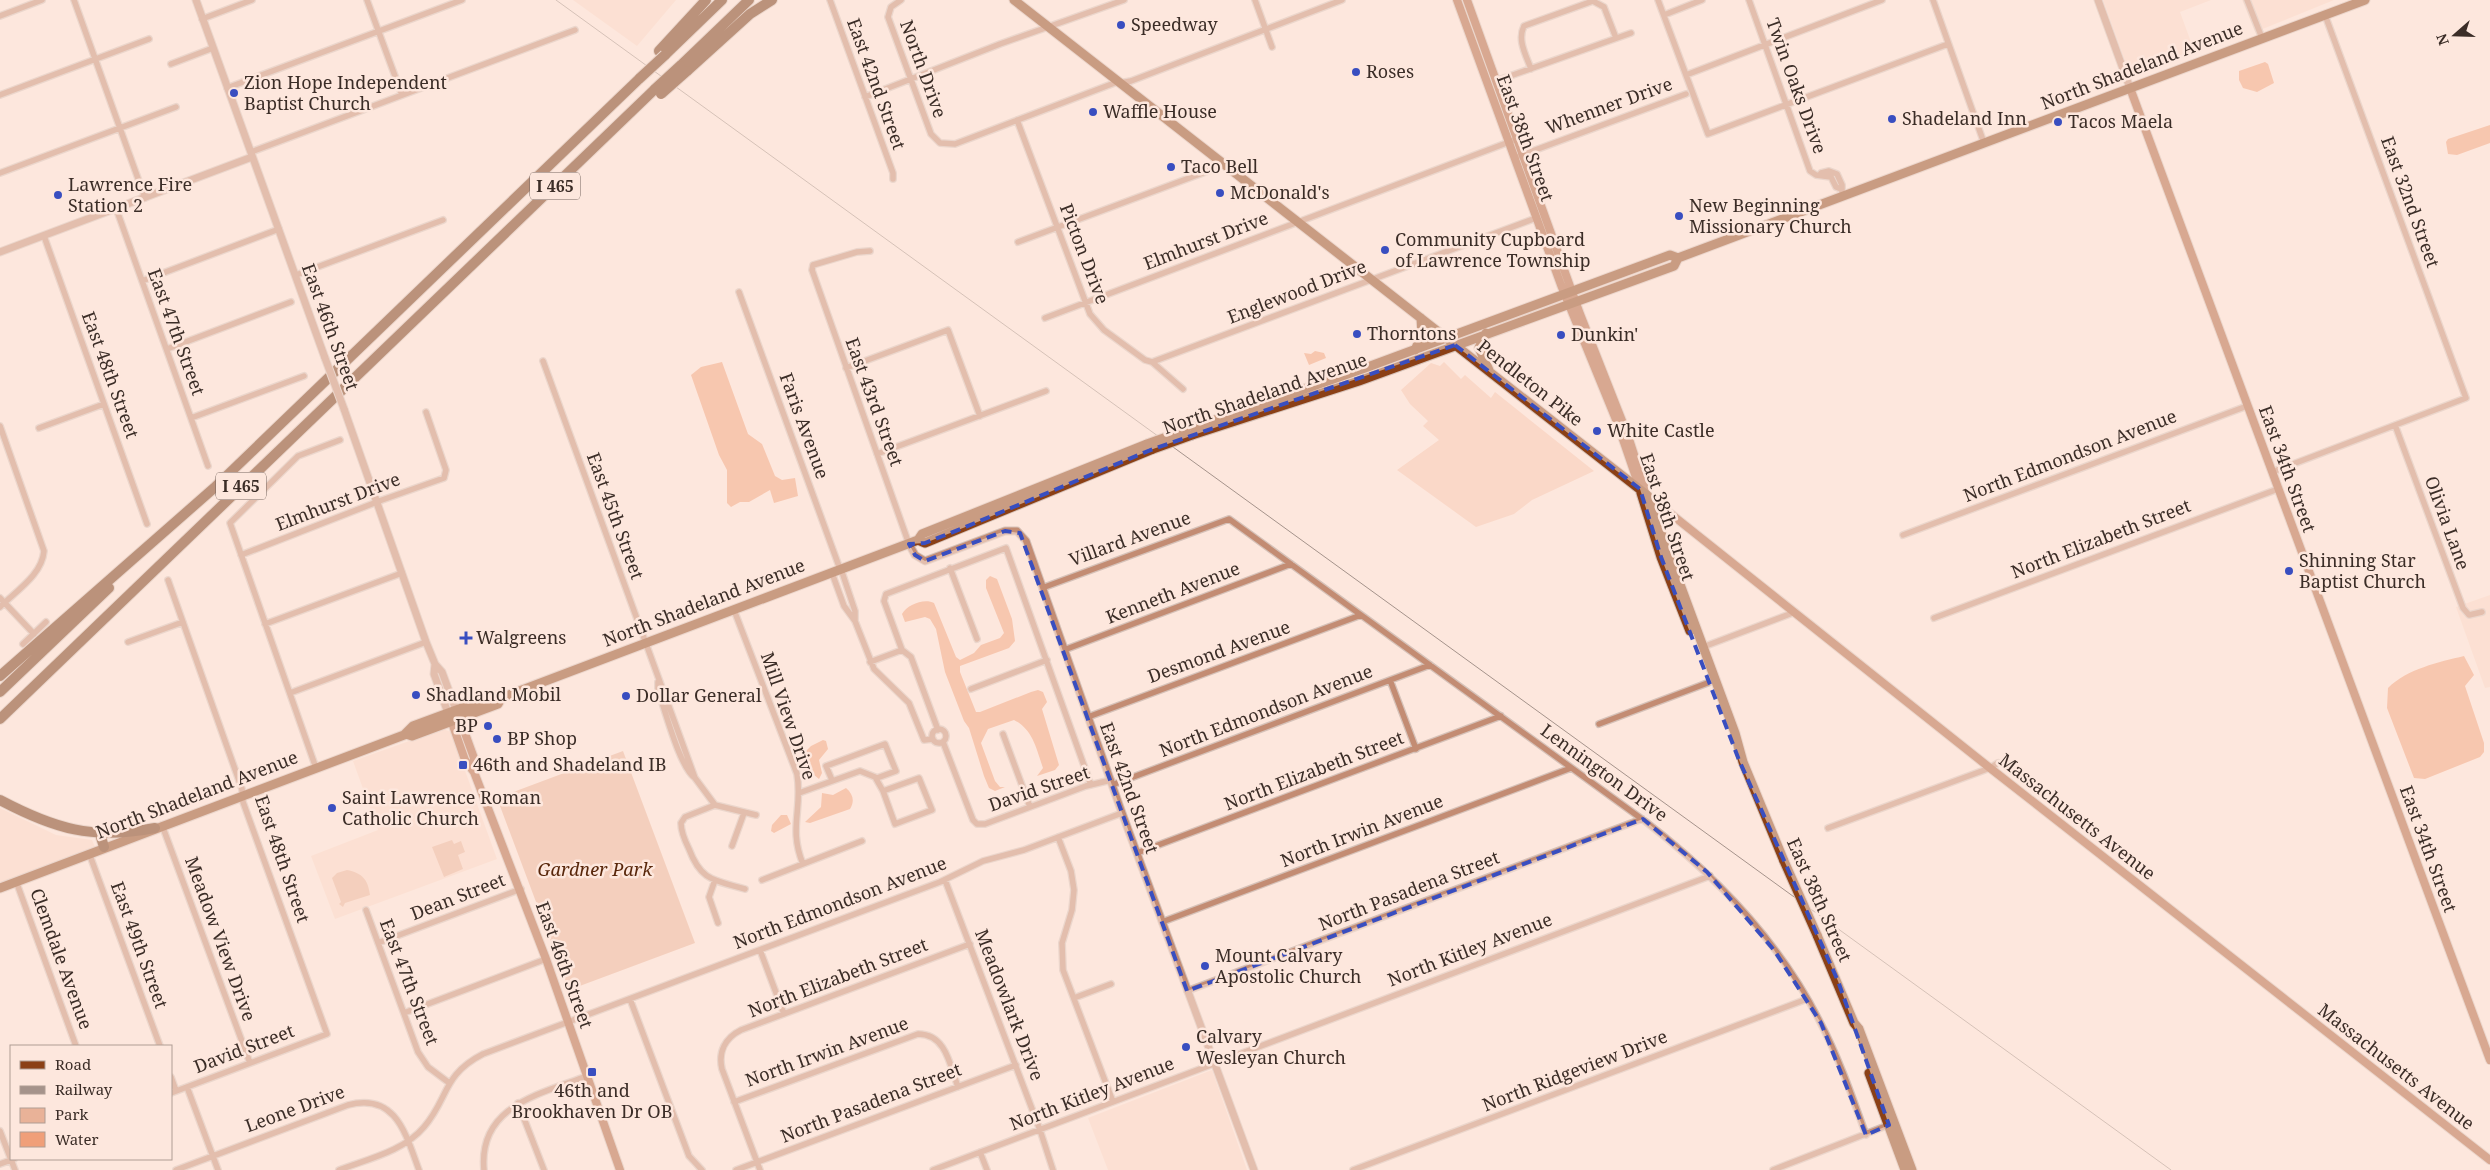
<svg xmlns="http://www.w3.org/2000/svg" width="2490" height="1170" font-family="'Noto Serif',serif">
<rect width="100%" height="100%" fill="#fde7dd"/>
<path fill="#fad8c8" d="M 573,0 L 676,0 L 637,46 Z
M 2103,0 L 2211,0 L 2180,12 L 2195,53 L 2137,75 L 2129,72 Z
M 2242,0 L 2334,0 L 2255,32 Z
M 1444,362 L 1461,379 L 1465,375 L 1491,398 L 1495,392 L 1594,471 L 1532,500 L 1514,514 L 1476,527 L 1397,470 L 1439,440 L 1423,426 L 1428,421 L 1410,404 L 1401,390 L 1431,363 L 1440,366 Z
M 2490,595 L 2490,687 L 2485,688 L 2456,607 Z
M 443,729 L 451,732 L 497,859 L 335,919 L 311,856 L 378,830 L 353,761 Z
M 0,808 L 56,835 L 92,840 L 95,847 L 0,883 Z
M 1212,1070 L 1247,1170 L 1108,1170 L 1088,1118 Z"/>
<path fill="#e9b298" d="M 623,751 L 695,943 L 569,990 L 497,798 Z
M 452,840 L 454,844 L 461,841 L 465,852 L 458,855 L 463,869 L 444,877 L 432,847 Z
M 347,870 C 362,873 368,879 370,895 L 345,903 L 343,907 L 339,904 L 341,902 L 332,878 L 337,873 Z"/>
<path fill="#f09f79" d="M 2265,62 L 2268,64 L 2274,83 L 2257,92 L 2243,88 L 2239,80 L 2239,71 Z
M 2490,125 L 2490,143 L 2457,155 L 2448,154 L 2446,142 L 2448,139 Z
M 1315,351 L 1324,353 L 1326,358 L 1309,365 L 1304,353 L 1311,354 Z
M 722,362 L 748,434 L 762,444 L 775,476 L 782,480 L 795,478 L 798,496 L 774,503 L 770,490 L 749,502 L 740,502 L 731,507 L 727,503 L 727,470 L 719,455 L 691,375 L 701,367 Z
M 990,576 L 997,579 L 1012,619 L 1015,641 L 1009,648 L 960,666 L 960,672 L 976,712 L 980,712 L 1031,692 L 1038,690 L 1043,692 L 1047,702 L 1042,709 L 1059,765 L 1055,770 L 1037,776 L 1043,768 C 1036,748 1033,730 1014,720 L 988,729 L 981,743 L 995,781 L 1000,787 L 1005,787 L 995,791 L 989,788 L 984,776 L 969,728 L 964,721 L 945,672 L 936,629 L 930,619 L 925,617 L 905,622 L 902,614 C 907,605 924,598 934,603 L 956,657 L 960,660 L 974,653 L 981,645 L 1000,638 L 1004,633 L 986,588 L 986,580 Z
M 2464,656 L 2474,675 L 2465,686 L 2484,743 L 2484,752 L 2480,757 L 2425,779 L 2414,778 L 2387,708 L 2388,688 C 2407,669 2439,662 2464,656 Z
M 823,740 L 826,741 L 828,749 L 819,760 L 822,773 L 819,779 L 802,765 L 800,757 L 811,746 Z
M 846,788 C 853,794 855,801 850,809 L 810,823 L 805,822 L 821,807 L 822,793 L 833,795 Z
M 781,815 L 787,815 L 791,824 L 774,833 L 771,831 L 772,825 Z"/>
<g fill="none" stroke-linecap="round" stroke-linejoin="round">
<g stroke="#d6c2b9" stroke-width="8">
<path id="minor" d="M 74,0 L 145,198
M 367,0 L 402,95
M 830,0 L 893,173 L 893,179
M 901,0 L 891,7 L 888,17 L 931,134 L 940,143 L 955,144 L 1117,82
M 1255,0 L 1272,47
M 1658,0 L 1708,134 L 1948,44
M 1749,0 L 1810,171 L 1816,175 L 1831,177 L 1836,187 L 1841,189
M 1933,0 L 1984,143
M 2247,0 L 2262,38
M 1664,15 L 1702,0
M 0,16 L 42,0
M 202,19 L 252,0
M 171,64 L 213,48
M 1531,69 C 1526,55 1517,40 1524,26 L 1593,1 L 1604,7 L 1616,38
M 1686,75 L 1882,0
M 1496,81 L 1631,33
M 1120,83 L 1131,81 L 1342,0
M 227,88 L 462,0
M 0,95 L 149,39
M 865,97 L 1000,44 L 1124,0
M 1017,120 L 1090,314 L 1104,330 L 1145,360 L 1152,362 L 1183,389
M 251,152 L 575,30
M 1519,156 L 1686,94
M 0,173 L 176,107
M 1820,175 L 1821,173 L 1829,171 L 1837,174 L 1842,185 L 1842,192
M 116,208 L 208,466
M 44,236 L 147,524
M 1018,242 L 1224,165
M 870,251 L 857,252 L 813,265 L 812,270 L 909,544
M 296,275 L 443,220
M 142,281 L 279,229
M 739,292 L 840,569
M 1045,318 L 1517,139
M 167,349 L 291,302
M 543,361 L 695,778 L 715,805
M 1152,362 L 1536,218
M 846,368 L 948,330 L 980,416
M 191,418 L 304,376
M 2395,425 L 2463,608 L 2469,615 L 2482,612
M 0,426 L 44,551 C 42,575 16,591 0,607
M 39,428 L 104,404
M 877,454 L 1046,391
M 2272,472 L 2466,398 L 2325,15
M 1903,535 L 2247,406
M 241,555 L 382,500 L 444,478 L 446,470 L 426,412
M 950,568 L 977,639
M 841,569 L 855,611 L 855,621
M 832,573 L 844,606 L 855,621 L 874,669 L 909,703 L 924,740 L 933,739
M 168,580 L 242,789 L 243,802 L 327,1034 L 171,1093
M 1042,588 L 1229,519 L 1646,822 C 1716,876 1780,942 1820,1022 C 1839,1058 1852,1096 1866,1135
M 0,598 L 34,634
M 734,610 L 797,774 C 803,809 788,828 803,864
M 1934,618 L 2278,489
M 265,624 L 402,573
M 128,642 L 183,622
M 23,644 L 46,622
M 1703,647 L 1795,612
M 902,650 L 884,601 L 886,594 L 1006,548 L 1091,785
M 902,650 L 911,657 L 938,730
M 1064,650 L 1291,564
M 870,662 L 902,650
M 1390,680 L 1416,749
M 658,682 L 658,690 C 665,710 680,768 695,778
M 971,689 L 1047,660
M 290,693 L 426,642
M 1088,717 L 1361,615
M 1599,724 L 1710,682
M932 736a7 7 0 1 1 14 0a7 7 0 1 1-14 0Z
M 1003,734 L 1030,807
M 943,742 L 973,820 L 977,824 L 985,824 L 1086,786 L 1111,780
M 316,768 L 230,523 L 298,456 L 340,440
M 919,778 L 932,810 L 895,824 L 883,791 Z
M 832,780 L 826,766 L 885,744 L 896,771 L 877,778
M 1112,785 L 1430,665
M 799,793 L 860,771 L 875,777 L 883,791
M 162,825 L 250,1063
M 1828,828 L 1990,768 L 1998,763
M 1058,837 L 1071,871 L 1074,890 L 1072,910 L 1062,943 L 1063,970 L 1113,1102
M 732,846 L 744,813
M 89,853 L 160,1046
M 1137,853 L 1501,716
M 715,880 L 709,897 L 718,923
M 762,880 L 862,841
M 945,880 L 1040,1130 L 1053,1170
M 16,881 L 76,1046
M 745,889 C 714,880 701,881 689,849 C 685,841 681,832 681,823 L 685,817 L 715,805 L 756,815
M 366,910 L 418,1052 L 428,1067 L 448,1082
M 1162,922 L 1571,768
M 378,943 L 521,889
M 760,950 L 784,1014
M 1187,991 L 1642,819
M 1074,998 L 1111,984
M 630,999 L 689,1156 L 702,1170
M 404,1013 L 546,959
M 171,1077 L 176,1091
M 187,1087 L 218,1170
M 734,1102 L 918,1034 C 946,1034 950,1065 958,1087
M 518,1103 L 544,1170
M 0,1131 L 15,1170
M 980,1152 L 987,1170
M 0,1164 L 14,1159
M 176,1170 L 348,1105 C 396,1092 406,1135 419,1170
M 339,1170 C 368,1159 404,1151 424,1127 C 449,1098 442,1075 483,1054 L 940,882 L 983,861 L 1024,850 L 1122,813
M 484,1170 C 478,1106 540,1094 587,1076
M 736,1170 L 1016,1065
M 760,1170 L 722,1069 C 718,1052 725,1038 741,1030 L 970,944
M 933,1170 L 1710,876
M 1353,1170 L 1807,999
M 1773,1170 L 1891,1124"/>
</g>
<g stroke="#d6c2b9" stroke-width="9">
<path id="tertiary" d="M 196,0 L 325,358
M 2098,0 L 2130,88
M 0,252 L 252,157
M 344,409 L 426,642 L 435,664 L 442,672 L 456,710
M 909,544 L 915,555 L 925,561 L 1005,531 L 1017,531 L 1026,541 L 1122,813 L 1254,1170
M 435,664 L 434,674 L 448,713"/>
</g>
<g stroke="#d6c2b9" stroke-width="10">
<path id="secondary" d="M 1457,0 L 1561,285 L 1617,422 L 1640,489
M 1467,0 L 1580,314 L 1628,436 L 1647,495 L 1990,768 L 2490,1160
M 2130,88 L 2490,1060
M 458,714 L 474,758 L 474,772
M 450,717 L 465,760 L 474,772 L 546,959 L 620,1170"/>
</g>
<g stroke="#d6c2b9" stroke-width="11">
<path id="primary" d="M 1014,0 L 1647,495 L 1735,733 L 1743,762 L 1784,861
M 1486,333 L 1479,348 L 1489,370
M 1415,350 L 1422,335 L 1421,318
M 1186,430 L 1365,368 L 1670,255 L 1678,258 L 2365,0
M 1192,435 L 1359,381 L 1674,266 L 1678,258
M 1641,493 L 1661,557 L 1690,631
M 918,540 L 922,534 L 1147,444
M 406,734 L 412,736 L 498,704 L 502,697
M 0,888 L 404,735 L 413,726 L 494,696 L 502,697 L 506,696 L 918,540 L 925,543 L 1153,449
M 1817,935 L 1854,1023 L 1859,1029 L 1912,1170
M 1869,1073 L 1905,1170"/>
</g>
<g stroke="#d6c2b9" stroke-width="12">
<path id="motorway" d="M 659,51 L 706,0
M 665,55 L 722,0
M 680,66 L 749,0
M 687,71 L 750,14 L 772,0
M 0,676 L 214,488 L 640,78
M 0,692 L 109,588
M 0,719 L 655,89
M 0,800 C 55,829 92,840 155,828
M 100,834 L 104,847"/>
</g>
<use href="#minor" stroke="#c38c73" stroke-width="5.5"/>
<use href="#tertiary" stroke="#c38c73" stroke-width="7"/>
<use href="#secondary" stroke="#aa5c35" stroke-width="8"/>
<use href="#primary" stroke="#8b4016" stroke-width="9"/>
<use href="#motorway" stroke="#6b2c05" stroke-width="10"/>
<path stroke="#a5938b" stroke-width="1" d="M 556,0 L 2171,1170"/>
<g stroke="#d6c2b9" stroke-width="9" stroke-linecap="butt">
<path id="tertiary-bridge" d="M 325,358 L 344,409"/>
</g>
<g stroke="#d6c2b9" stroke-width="11" stroke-linecap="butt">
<path id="primary-bridge" d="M 1147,444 L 1186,430
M 1153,449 L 1192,435
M 1784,861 L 1817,935"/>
</g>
<g stroke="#d6c2b9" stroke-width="12" stroke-linecap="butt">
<path id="motorway-bridge" d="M 640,78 L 665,55
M 655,89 L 680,66
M 661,94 L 687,71"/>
</g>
<use href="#tertiary-bridge" stroke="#c38c73" stroke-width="7"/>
<use href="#primary-bridge" stroke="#8b4016" stroke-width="9"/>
<use href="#motorway-bridge" stroke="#6b2c05" stroke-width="10"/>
</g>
<path d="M0 0H2490V1170H0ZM 1455,345 L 1640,489 L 1661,557 L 1739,760 L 1838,981 L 1889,1125 L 1866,1135 L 1821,1023 L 1774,950 L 1707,872 L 1643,819 L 1187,991 L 1020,533 L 1005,531 L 925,561 L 915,555 L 909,544 L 925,543 L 963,528 L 1153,449 Z" fill="#fde7dd" fill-opacity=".55" fill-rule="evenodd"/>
<path fill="none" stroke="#394ec0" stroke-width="4" stroke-dasharray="10 6" stroke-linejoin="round" d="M 1455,345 L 1640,489 L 1661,557 L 1739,760 L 1838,981 L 1889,1125 L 1866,1135 L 1821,1023 L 1774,950 L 1707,872 L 1643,819 L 1187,991 L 1020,533 L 1005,531 L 925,561 L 915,555 L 909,544 L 925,543 L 963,528 L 1153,449 Z"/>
<g fill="#394ec0" stroke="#fde7dd" stroke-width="2">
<circle cx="1121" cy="25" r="5"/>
<circle cx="1356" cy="72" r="5"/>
<circle cx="234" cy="93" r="5"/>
<circle cx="1093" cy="112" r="5"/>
<circle cx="1892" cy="119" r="5"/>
<circle cx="2058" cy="122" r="5"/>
<circle cx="1171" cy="167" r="5"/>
<circle cx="1220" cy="193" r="5"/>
<circle cx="58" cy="195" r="5"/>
<circle cx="1679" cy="216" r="5"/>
<circle cx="1385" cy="250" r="5"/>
<circle cx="1357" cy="334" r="5"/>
<circle cx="1561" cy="335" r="5"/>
<circle cx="1597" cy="431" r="5"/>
<circle cx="2289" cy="571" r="5"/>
<path d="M463.5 630.5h5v5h5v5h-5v5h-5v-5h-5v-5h5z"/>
<circle cx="416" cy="695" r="5"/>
<circle cx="626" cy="696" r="5"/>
<circle cx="488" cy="726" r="5"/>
<circle cx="497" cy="739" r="5"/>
<rect x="458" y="760" width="10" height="10" rx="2.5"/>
<circle cx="332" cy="808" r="5"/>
<circle cx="1205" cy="966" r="5"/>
<circle cx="1186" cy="1047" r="5"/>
<rect x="587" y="1067" width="10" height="10" rx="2.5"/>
</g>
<g text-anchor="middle" stroke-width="5" stroke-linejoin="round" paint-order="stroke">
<g fill="#fde7dd" stroke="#75655e" stroke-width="1">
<rect x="530" y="172.5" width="50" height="27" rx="4"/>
<rect x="216" y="472.5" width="50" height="27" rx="4"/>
</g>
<g font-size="16" font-weight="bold" fill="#3b2d27">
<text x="555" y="192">I 465</text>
<text x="241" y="492">I 465</text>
</g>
<g font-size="18" fill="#3b2d27" stroke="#fde7dd" text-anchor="start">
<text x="1131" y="31">Speedway</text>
<text x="1366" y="78">Roses</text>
<text x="244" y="89">Zion Hope Independent<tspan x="244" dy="21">Baptist Church</tspan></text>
<text x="1103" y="118">Waffle House</text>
<text x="1902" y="125">Shadeland Inn</text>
<text x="2068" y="128">Tacos Maela</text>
<text x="1181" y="173">Taco Bell</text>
<text x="68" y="191">Lawrence Fire<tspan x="68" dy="21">Station 2</tspan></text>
<text x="1230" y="199">McDonald's</text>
<text x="1689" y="212">New Beginning<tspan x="1689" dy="21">Missionary Church</tspan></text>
<text x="1395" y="246">Community Cupboard<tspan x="1395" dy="21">of Lawrence Township</tspan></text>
<text x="1367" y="340">Thorntons</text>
<text x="1571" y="341">Dunkin'</text>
<text x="1607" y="437">White Castle</text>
<text x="2299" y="567">Shinning Star<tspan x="2299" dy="21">Baptist Church</tspan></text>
<text x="476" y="644">Walgreens</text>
<text x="426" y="701">Shadland Mobil</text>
<text x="636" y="702">Dollar General</text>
<text x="478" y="732" text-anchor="end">BP</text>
<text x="507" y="745">BP Shop</text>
<text x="473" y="771">46th and Shadeland IB</text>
<text x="342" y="804">Saint Lawrence Roman<tspan x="342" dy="21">Catholic Church</tspan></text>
<text x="1215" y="962">Mount Calvary<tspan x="1215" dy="21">Apostolic Church</tspan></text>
<text x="1196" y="1043">Calvary<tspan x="1196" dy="21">Wesleyan Church</tspan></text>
<text x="592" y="1097" text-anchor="middle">46th and<tspan x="592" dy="21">Brookhaven Dr OB</tspan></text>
</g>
<g font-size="18" fill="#3b2d27" stroke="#fde7dd">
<text transform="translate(2142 66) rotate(-21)" y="6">North Shadeland Avenue</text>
<text transform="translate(923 69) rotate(70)" y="6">North Drive</text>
<text transform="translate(876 84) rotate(70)" y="6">East 42nd Street</text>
<text transform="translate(1796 86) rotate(70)" y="6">Twin Oaks Drive</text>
<text transform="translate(1609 106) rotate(-20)" y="6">Whenner Drive</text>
<text transform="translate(1525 138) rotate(70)" y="6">East 38th Street</text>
<text transform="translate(2410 202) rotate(70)" y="6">East 32nd Street</text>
<text transform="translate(1206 241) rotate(-21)" y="6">Elmhurst Drive</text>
<text transform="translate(1084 254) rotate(69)" y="6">Picton Drive</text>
<text transform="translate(1297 292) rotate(-21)" y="6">Englewood Drive</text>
<text transform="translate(330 327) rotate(70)" y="6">East 46th Street</text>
<text transform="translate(176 332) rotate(70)" y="6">East 47th Street</text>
<text transform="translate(110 375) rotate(70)" y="6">East 48th Street</text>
<text transform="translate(1530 383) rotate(38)" y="6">Pendleton Pike</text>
<text transform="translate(1265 394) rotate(-19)" y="6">North Shadeland Avenue</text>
<text transform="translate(874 402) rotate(70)" y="6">East 43rd Street</text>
<text transform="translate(804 426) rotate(70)" y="6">Faris Avenue</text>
<text transform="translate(2070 456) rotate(-21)" y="6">North Edmondson Avenue</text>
<text transform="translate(2287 469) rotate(70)" y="6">East 34th Street</text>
<text transform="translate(338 502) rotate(-21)" y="6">Elmhurst Drive</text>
<text transform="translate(615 516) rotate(70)" y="6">East 45th Street</text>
<text transform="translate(1667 517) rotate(71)" y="6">East 38th Street</text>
<text transform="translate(2447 523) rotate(70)" y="6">Olivia Lane</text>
<text transform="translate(1130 539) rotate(-20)" y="6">Villard Avenue</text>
<text transform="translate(2101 539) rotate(-21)" y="6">North Elizabeth Street</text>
<text transform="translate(1173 593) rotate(-21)" y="6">Kenneth Avenue</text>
<text transform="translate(704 603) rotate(-21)" y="6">North Shadeland Avenue</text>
<text transform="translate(1219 652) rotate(-20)" y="6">Desmond Avenue</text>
<text transform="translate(1266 711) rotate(-21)" y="6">North Edmondson Avenue</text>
<text transform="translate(788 716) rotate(71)" y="6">Mill View Drive</text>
<text transform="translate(1314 771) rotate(-21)" y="6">North Elizabeth Street</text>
<text transform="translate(1604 773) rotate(36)" y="6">Lennington Drive</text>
<text transform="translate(1129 788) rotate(70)" y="6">East 42nd Street</text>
<text transform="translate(1039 789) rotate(-19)" y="6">David Street</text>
<text transform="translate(197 795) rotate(-21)" y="6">North Shadeland Avenue</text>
<text transform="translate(2077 817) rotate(38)" y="6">Massachusetts Avenue</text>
<text transform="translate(1362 831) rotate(-21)" y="6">North Irwin Avenue</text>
<text transform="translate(2428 849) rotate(70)" y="6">East 34th Street</text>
<text transform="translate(282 859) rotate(71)" y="6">East 48th Street</text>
<text transform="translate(1409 891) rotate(-21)" y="6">North Pasadena Street</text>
<text transform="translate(458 897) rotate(-21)" y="6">Dean Street</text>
<text transform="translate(1819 900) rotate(66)" y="6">East 38th Street</text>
<text transform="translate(840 903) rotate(-21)" y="6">North Edmondson Avenue</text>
<text transform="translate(220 939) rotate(70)" y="6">Meadow View Drive</text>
<text transform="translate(139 945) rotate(70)" y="6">East 49th Street</text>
<text transform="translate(1470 950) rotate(-21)" y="6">North Kitley Avenue</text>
<text transform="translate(61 959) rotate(70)" y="6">Clemdale Avenue</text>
<text transform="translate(564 965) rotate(70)" y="6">East 46th Street</text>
<text transform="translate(838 978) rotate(-21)" y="6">North Elizabeth Street</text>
<text transform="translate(409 982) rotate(69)" y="6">East 47th Street</text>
<text transform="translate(1009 1005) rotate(69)" y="6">Meadowlark Drive</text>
<text transform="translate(244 1049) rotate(-21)" y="6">David Street</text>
<text transform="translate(827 1052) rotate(-20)" y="6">North Irwin Avenue</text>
<text transform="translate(2396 1067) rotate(38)" y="6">Massachusetts Avenue</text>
<text transform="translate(1575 1071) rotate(-21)" y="6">North Ridgeview Drive</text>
<text transform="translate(1092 1094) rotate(-21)" y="6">North Kitley Avenue</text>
<text transform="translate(871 1103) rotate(-21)" y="6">North Pasadena Street</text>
<text transform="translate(295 1109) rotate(-20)" y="6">Leone Drive</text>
</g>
<g font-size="18" font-style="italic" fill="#58260a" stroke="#fde7dd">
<text x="595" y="876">Gardner Park</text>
</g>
</g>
<rect x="10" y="1045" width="162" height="115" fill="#fde7dd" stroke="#af9d94"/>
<rect x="20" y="1061" width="25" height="8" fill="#8b4016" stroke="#af9d94"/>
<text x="55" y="1070" font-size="15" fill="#3b2d27">Road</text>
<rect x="20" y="1086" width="25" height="8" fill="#a5938b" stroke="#af9d94"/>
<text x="55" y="1095" font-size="15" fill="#3b2d27">Railway</text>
<rect x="20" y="1108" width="25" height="15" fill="#e9b298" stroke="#af9d94"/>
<text x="55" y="1120" font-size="15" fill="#3b2d27">Park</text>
<rect x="20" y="1132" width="25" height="15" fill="#f09f79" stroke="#af9d94"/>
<text x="55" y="1145" font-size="15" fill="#3b2d27">Water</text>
<g transform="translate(2455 35) rotate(250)" stroke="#fde7dd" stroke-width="4" paint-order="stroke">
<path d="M0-4L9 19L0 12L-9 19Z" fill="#3b2d27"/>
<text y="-8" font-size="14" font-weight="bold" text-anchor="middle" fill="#3b2d27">N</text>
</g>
</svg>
